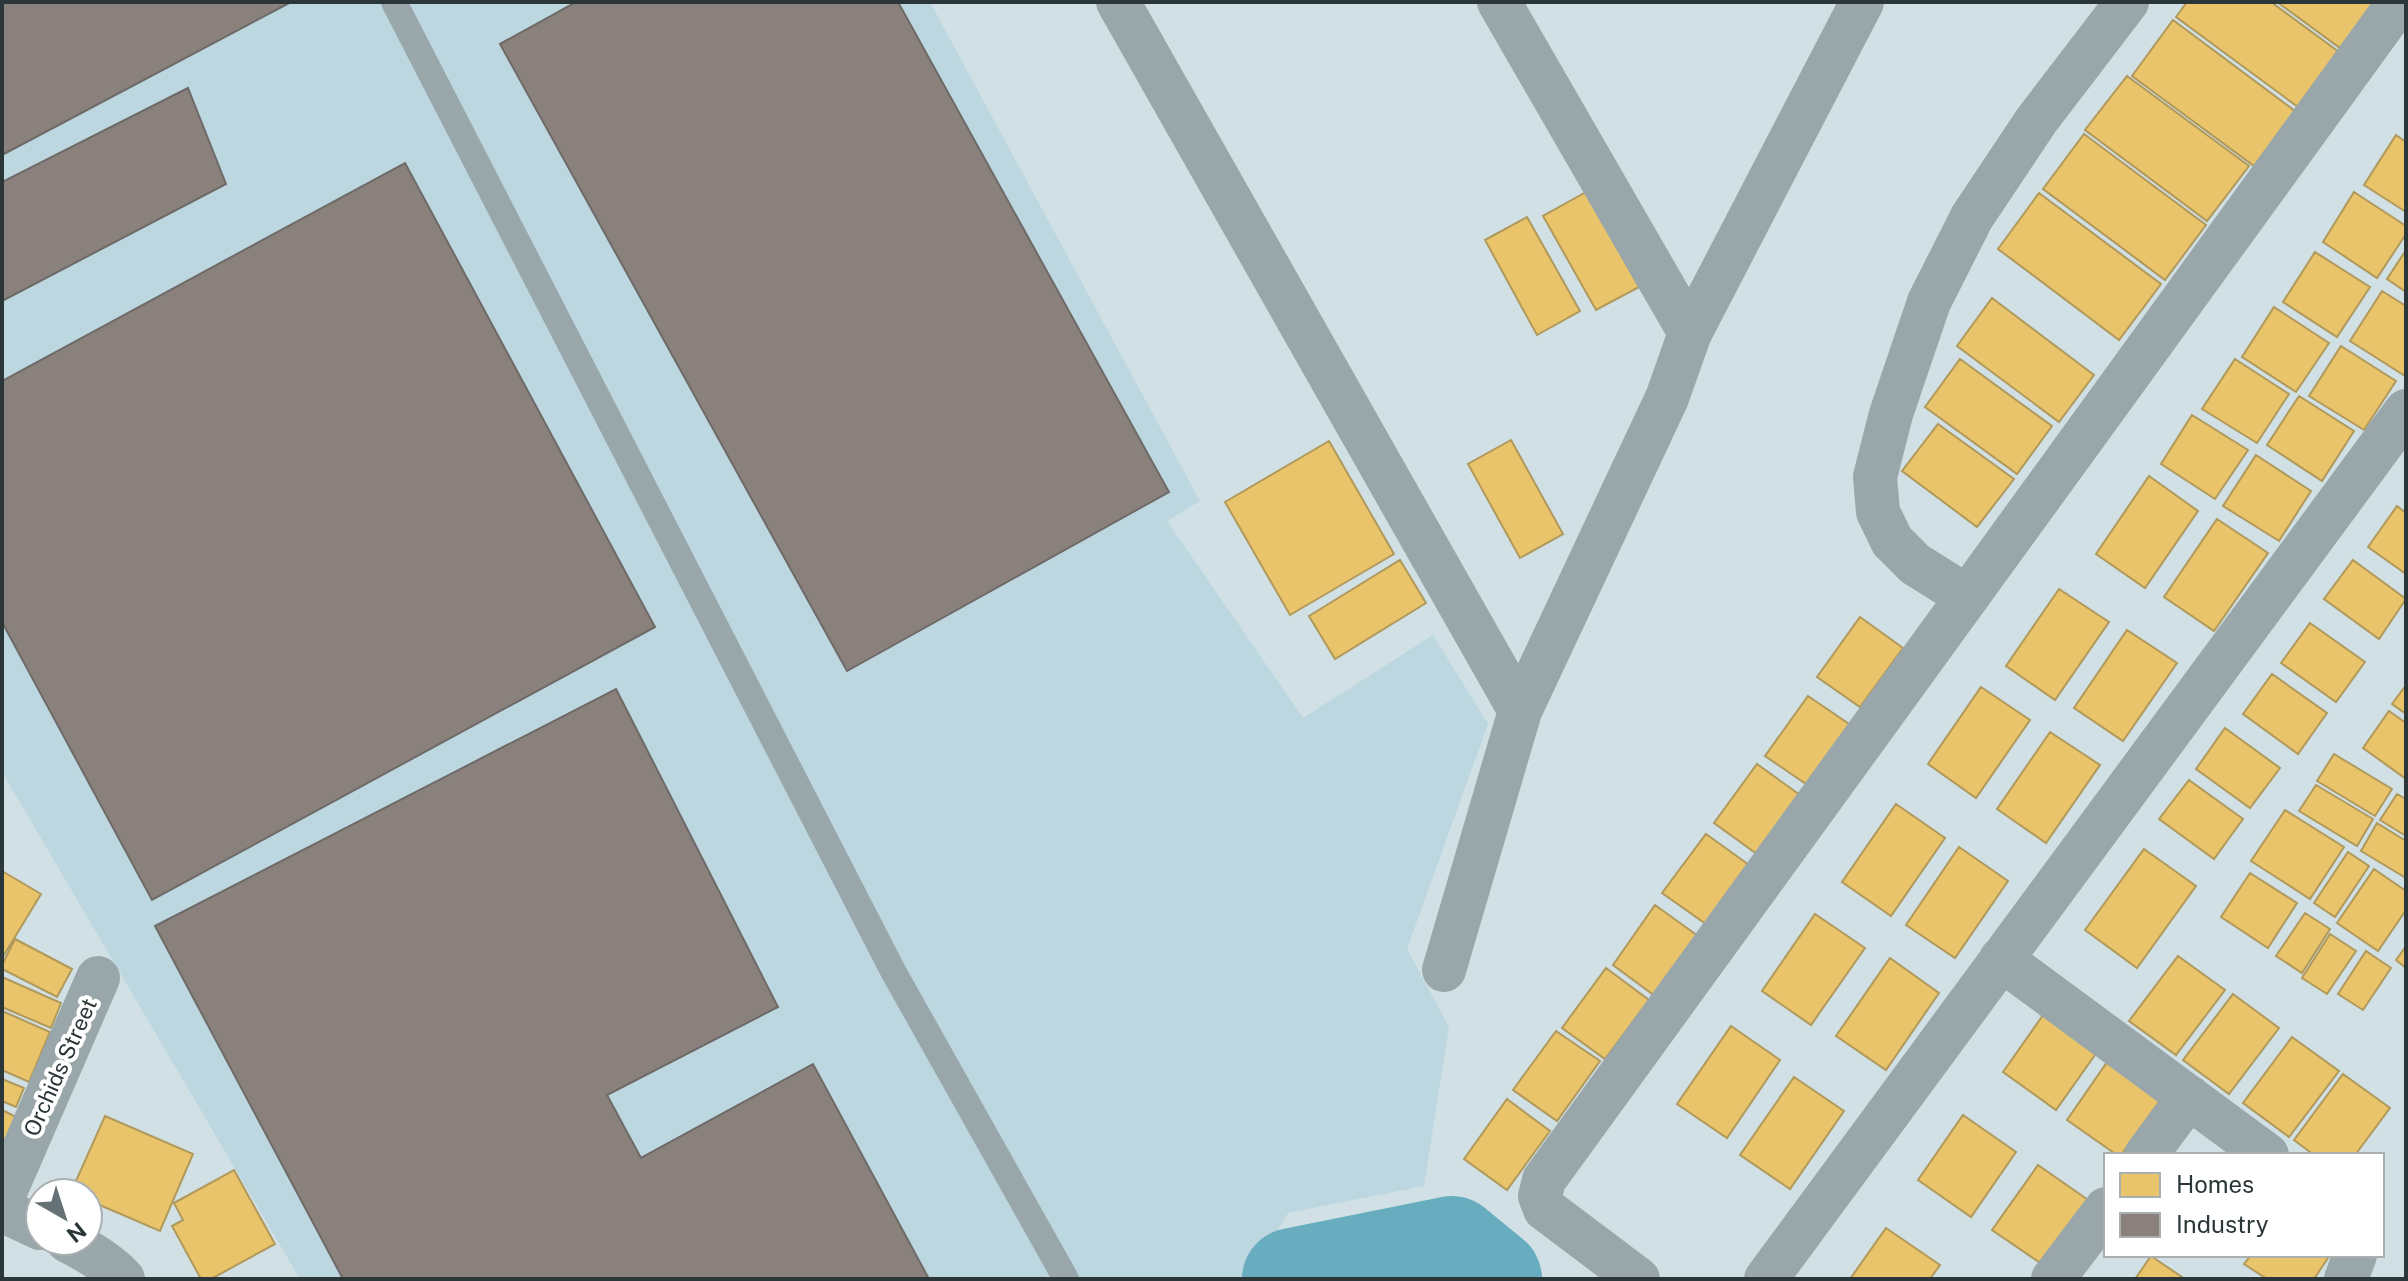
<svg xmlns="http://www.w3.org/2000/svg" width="2408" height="1281" font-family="'Public Sans',sans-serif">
<rect width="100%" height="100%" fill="#d0e0e5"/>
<path fill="#bdd7e0" d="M 2,2 L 930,2 L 1200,501 L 1167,521 L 1303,718 L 1433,635 L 1488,724 L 1407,949 L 1449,1027 L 1424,1186 L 1288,1213 L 1249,1279 L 300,1279 L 2,772 Z"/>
<path fill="#e9c46a" stroke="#b0995b" stroke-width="2" d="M 2187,2 L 2271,2 L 2339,52 L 2298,107 L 2176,17 Z
M 2277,2 L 2376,2 L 2340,48 Z
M 2173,20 L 2295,111 L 2254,166 L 2132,76 Z
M 2127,76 L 2249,166 L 2207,221 L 2085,130 Z
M 2084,134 L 2206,225 L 2165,280 L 2043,189 Z
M 2396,135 L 2406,142 L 2406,212 L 2364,185 Z
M 1586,192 L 1639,287 L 1596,310 L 1543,216 Z
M 2354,192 L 2406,226 L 2406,234 L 2377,278 L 2323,242 Z
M 2039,193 L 2161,284 L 2119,340 L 1998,249 Z
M 1527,217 L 1580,311 L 1537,335 L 1485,240 Z
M 2406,250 L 2406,292 L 2387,279 Z
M 2315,252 L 2370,287 L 2337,337 L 2283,302 Z
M 2382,291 L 2406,306 L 2405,376 L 2350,341 Z
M 1992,298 L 2094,375 L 2059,422 L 1957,346 Z
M 2274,307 L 2329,343 L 2296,392 L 2242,357 Z
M 2341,346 L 2396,381 L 2364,430 L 2309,396 Z
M 1960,359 L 2052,426 L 2017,474 L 1925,407 Z
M 2235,359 L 2289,394 L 2257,443 L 2202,409 Z
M 2299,396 L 2354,431 L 2322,481 L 2267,445 Z
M 2192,415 L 2248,450 L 2215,499 L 2161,464 Z
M 1938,424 L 2014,479 L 1977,527 L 1902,471 Z
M 1511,440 L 1563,534 L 1520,558 L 1468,464 Z
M 1329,441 L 1394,554 L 1290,615 L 1225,502 Z
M 2256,455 L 2311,491 L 2279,541 L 2223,506 Z
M 2149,476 L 2198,511 L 2145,588 L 2096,554 Z
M 2397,506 L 2406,513 L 2406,574 L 2368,547 Z
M 2217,519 L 2268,553 L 2214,631 L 2164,597 Z
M 1400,560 L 1426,603 L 1335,659 L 1309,616 Z
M 2353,560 L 2406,599 L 2379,639 L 2324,599 Z
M 2059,589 L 2109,622 L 2055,700 L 2006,666 Z
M 1860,617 L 1903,648 L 1860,707 L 1817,677 Z
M 2310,623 L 2365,662 L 2336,702 L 2281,663 Z
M 2127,630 L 2177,663 L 2123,741 L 2074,708 Z
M 2272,674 L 2327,713 L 2298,754 L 2243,714 Z
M 2406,685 L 2406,714 L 2392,704 Z
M 1981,687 L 2030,720 L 1976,798 L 1928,764 Z
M 1808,696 L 1852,726 L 1809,786 L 1765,756 Z
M 2389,711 L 2406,723 L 2406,779 L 2363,748 Z
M 2225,728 L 2280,768 L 2250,808 L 2196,769 Z
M 2050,732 L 2100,765 L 2046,843 L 1997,809 Z
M 2334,754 L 2392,789 L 2375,816 L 2317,781 Z
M 1757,764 L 1800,795 L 1757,854 L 1714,823 Z
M 2189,780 L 2243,819 L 2214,859 L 2159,819 Z
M 2316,785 L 2373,819 L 2357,846 L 2299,811 Z
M 2397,794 L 2406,799 L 2406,836 L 2380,820 Z
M 1896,804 L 1945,838 L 1891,916 L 1842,882 Z
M 2285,810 L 2344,847 L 2310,899 L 2251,861 Z
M 2377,823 L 2406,841 L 2406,878 L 2361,851 Z
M 1706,834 L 1749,865 L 1706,924 L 1662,893 Z
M 1959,847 L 2008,881 L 1955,958 L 1906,925 Z
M 2144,849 L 2196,886 L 2137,968 L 2085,930 Z
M 2348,852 L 2369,866 L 2335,917 L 2314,903 Z
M 2374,869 L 2406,891 L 2406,910 L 2378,951 L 2337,923 Z
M 2,871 L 41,894 L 4,955 L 2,954 Z
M 2250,873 L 2297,903 L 2268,948 L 2221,917 Z
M 1655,905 L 1698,936 L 1655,996 L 1613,965 Z
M 2305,913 L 2330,929 L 2302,973 L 2276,956 Z
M 1815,914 L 1865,948 L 1811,1025 L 1762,991 Z
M 2330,934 L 2356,951 L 2327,994 L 2302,978 Z
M 15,939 L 72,969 L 57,997 L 2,969 L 2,965 Z
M 2406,946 L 2406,968 L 2396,960 Z
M 2366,951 L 2391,968 L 2363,1010 L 2338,994 Z
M 2178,956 L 2225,990 L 2176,1055 L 2129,1021 Z
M 1890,958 L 1939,993 L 1886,1070 L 1836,1036 Z
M 1606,968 L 1649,1000 L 1605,1059 L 1562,1028 Z
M 2,977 L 61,1003 L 51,1028 L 2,1007 Z
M 2233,994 L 2279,1028 L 2229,1094 L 2183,1060 Z
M 2048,1008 L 2102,1045 L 2056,1110 L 2003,1072 Z
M 2,1011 L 50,1032 L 29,1082 L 2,1070 Z
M 1731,1026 L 1780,1060 L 1727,1138 L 1677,1104 Z
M 1556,1031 L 1600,1061 L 1557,1121 L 1513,1090 Z
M 2292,1037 L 2339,1071 L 2289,1137 L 2243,1103 Z
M 2112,1055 L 2166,1092 L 2121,1155 L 2117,1155 L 2067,1120 Z
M 2343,1074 L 2390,1108 L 2355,1155 L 2314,1155 L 2294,1140 Z
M 1794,1077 L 1844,1111 L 1790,1189 L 1740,1155 Z
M 2,1079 L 24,1088 L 16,1107 L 2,1101 Z
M 1507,1099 L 1550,1131 L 1507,1190 L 1464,1159 Z
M 2,1110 L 20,1119 L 7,1145 L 2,1142 Z
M 1963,1115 L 2016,1152 L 1971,1217 L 1918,1180 Z
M 105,1116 L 193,1154 L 160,1231 L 88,1200 L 88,1193 L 71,1192 Z
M 2038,1165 L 2091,1202 L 2046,1267 L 1992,1230 Z
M 234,1170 L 275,1244 L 211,1279 L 201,1279 L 172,1226 L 183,1220 L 174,1203 Z
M 1886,1228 L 1940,1265 L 1930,1279 L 1850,1279 Z
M 2251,1255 L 2330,1255 L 2314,1279 L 2267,1279 L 2244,1264 Z
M 2151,1256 L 2185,1279 L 2135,1279 Z"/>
<path fill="#8a817c" stroke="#6e6a68" stroke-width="2" d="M 2,2 L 291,2 L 2,155 Z
M 576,2 L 898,2 L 1169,492 L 847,671 L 500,44 Z
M 188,88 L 226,184 L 2,301 L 2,182 Z
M 405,163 L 655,627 L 152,900 L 2,622 L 2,381 Z
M 616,689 L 778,1007 L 607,1095 L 641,1158 L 813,1064 L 929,1279 L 343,1279 L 155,926 Z"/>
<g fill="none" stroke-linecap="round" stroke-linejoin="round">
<path stroke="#67adbf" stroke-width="102" d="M 1293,1279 L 1452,1247 L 1491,1279"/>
<path stroke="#99a7aa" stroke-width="26" d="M 394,2 L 893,971 L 1066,1279"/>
<path stroke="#99a7aa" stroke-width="44" d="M 1118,2 L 1520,711
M 1499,2 L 1690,333
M 1966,596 L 1915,564 L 1892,541 L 1878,512 L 1875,477 L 1891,414 L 1929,302 L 1972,217 L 2036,121 L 2127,2
M 2001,959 L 2267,1155
M 1444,970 L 1520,711 L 1667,398 L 1690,333 L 1862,2
M 2146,1155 L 2189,1097
M 2,1199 L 98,978
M 2,1210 L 40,1228
M 68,1241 C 88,1251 107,1262 123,1279
M 1638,1279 L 1545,1209 L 1540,1196 L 1544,1180 L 2399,2
M 1766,1279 L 2406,411
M 2053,1279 L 2106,1209
M 2346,1279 L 2355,1255"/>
</g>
<g text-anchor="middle" stroke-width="8" stroke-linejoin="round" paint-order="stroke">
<g font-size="22" fill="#2b3639" stroke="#fff">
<text transform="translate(60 1067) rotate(-66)" y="8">Orchids Street</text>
</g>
</g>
<rect width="2408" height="1281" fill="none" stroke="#2b3639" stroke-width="8"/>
<rect x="2104" y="1153" width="280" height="104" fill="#ffffff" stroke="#aaafb0" stroke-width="2"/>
<rect x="2120" y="1173" width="40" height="24" fill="#e9c46a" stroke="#aaafb0" stroke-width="2"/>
<text x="2176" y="1193" font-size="24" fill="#2b3639">Homes</text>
<rect x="2120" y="1213" width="40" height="24" fill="#8a817c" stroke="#aaafb0" stroke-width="2"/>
<text x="2176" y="1233" font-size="24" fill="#2b3639">Industry</text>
<g transform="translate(64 1217) rotate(141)"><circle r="38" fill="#ffffff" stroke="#aaafb0" stroke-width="2"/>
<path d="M0-6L14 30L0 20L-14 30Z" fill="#657275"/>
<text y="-12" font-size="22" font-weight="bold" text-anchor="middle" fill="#2b3639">N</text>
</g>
</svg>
